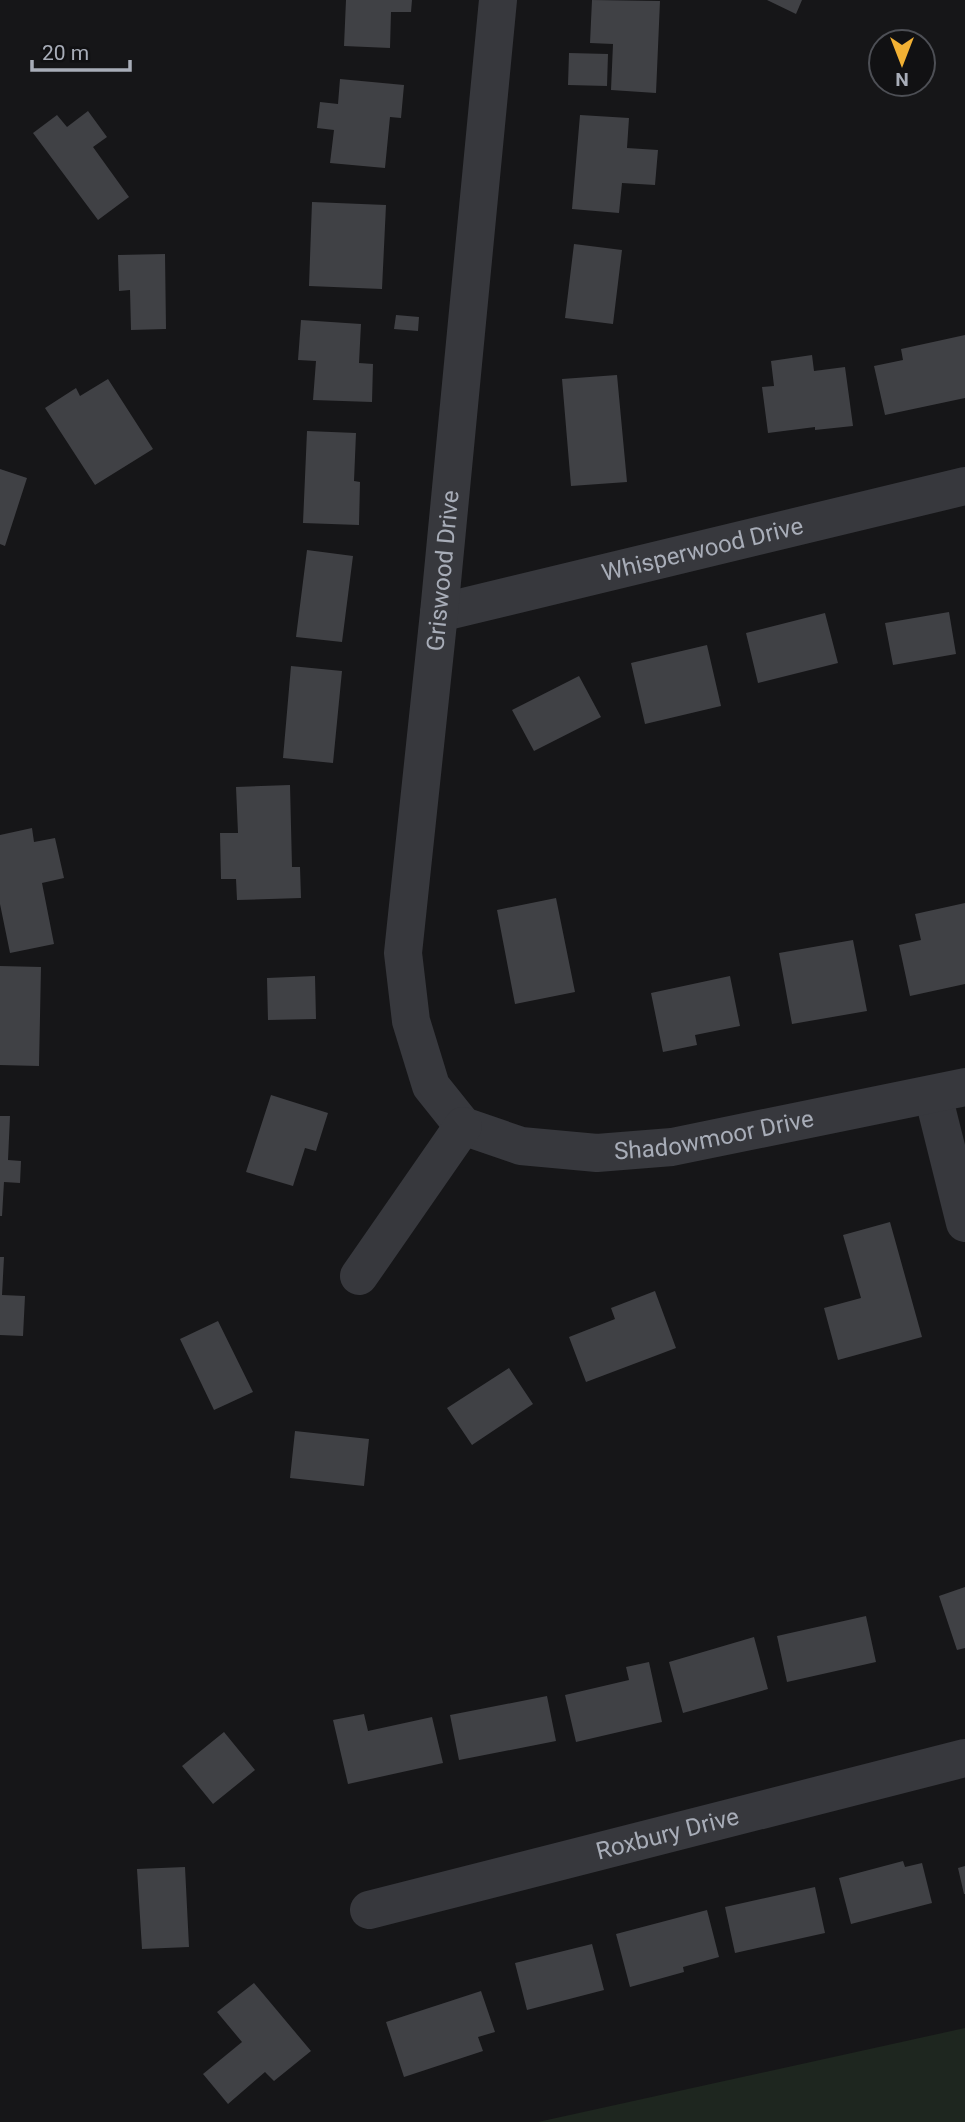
<svg xmlns="http://www.w3.org/2000/svg" width="965" height="2122" font-family="Roboto,sans-serif">
<rect width="100%" height="100%" fill="#161618"/>
<path fill="#1e261f" d="M 965,2028 L 965,2122 L 538,2122 Z"/>
<path fill="#404145" d="M 346,0 L 412,0 L 411,12 L 391,12 L 390,48 L 344,46 Z
M 592,0 L 660,1 L 656,93 L 611,90 L 613,44 L 590,43 Z
M 767,0 L 802,0 L 796,14 Z
M 569,53 L 608,54 L 607,86 L 568,85 Z
M 340,79 L 404,85 L 401,118 L 390,117 L 385,168 L 330,163 L 334,130 L 317,128 L 320,102 L 338,104 Z
M 88,111 L 107,137 L 93,147 L 129,197 L 98,220 L 33,133 L 57,115 L 67,127 Z
M 580,115 L 629,118 L 627,148 L 658,150 L 655,185 L 622,183 L 619,213 L 572,209 Z
M 312,202 L 386,205 L 382,289 L 309,286 Z
M 574,244 L 622,250 L 613,324 L 565,318 Z
M 165,254 L 166,329 L 131,330 L 130,290 L 119,291 L 118,255 Z
M 396,315 L 419,317 L 418,331 L 394,329 Z
M 301,320 L 361,324 L 359,363 L 373,364 L 372,402 L 313,400 L 316,361 L 298,360 Z
M 965,335 L 965,398 L 885,415 L 874,366 L 903,360 L 901,349 Z
M 812,355 L 814,371 L 845,367 L 853,426 L 815,430 L 815,427 L 768,433 L 762,387 L 774,386 L 771,361 Z
M 617,375 L 627,482 L 571,486 L 562,379 Z
M 108,379 L 153,449 L 95,485 L 45,408 L 76,388 L 80,396 Z
M 307,431 L 356,433 L 354,481 L 360,482 L 359,525 L 303,523 Z
M 0,469 L 27,478 L 5,546 L 0,544 Z
M 307,550 L 353,556 L 342,642 L 296,637 Z
M 949,612 L 956,654 L 893,665 L 885,623 Z
M 825,613 L 838,663 L 758,683 L 746,633 Z
M 707,645 L 721,706 L 645,724 L 631,663 Z
M 291,666 L 342,671 L 333,763 L 283,758 Z
M 579,676 L 601,717 L 534,751 L 512,710 Z
M 290,785 L 292,867 L 300,867 L 301,898 L 237,900 L 236,879 L 221,879 L 220,833 L 238,833 L 236,787 Z
M 32,828 L 34,842 L 55,838 L 64,878 L 42,883 L 54,944 L 10,953 L 0,904 L 0,835 Z
M 556,898 L 575,992 L 515,1004 L 497,910 Z
M 965,903 L 965,984 L 910,996 L 899,945 L 921,940 L 915,914 Z
M 853,940 L 867,1011 L 792,1024 L 779,953 Z
M 0,966 L 41,967 L 39,1066 L 0,1065 Z
M 315,976 L 316,1019 L 268,1020 L 267,978 Z
M 730,976 L 740,1026 L 695,1035 L 697,1045 L 663,1052 L 651,993 Z
M 271,1095 L 328,1113 L 316,1151 L 305,1148 L 293,1186 L 246,1172 Z
M 0,1116 L 10,1116 L 8,1160 L 21,1161 L 20,1183 L 4,1182 L 2,1216 L 0,1216 Z
M 890,1222 L 922,1337 L 838,1360 L 824,1308 L 861,1298 L 843,1235 Z
M 0,1257 L 4,1257 L 2,1295 L 25,1296 L 23,1336 L 0,1335 Z
M 655,1291 L 676,1348 L 586,1382 L 569,1337 L 615,1319 L 611,1308 Z
M 218,1321 L 253,1392 L 214,1410 L 180,1339 Z
M 509,1368 L 533,1404 L 472,1445 L 447,1408 Z
M 295,1431 L 369,1439 L 364,1486 L 290,1478 Z
M 965,1587 L 965,1648 L 957,1650 L 939,1596 Z
M 866,1616 L 876,1662 L 787,1682 L 777,1636 Z
M 754,1637 L 768,1689 L 683,1713 L 669,1662 Z
M 649,1662 L 662,1722 L 576,1742 L 565,1695 L 629,1680 L 626,1667 Z
M 547,1696 L 556,1741 L 459,1760 L 450,1715 Z
M 364,1714 L 368,1731 L 432,1717 L 443,1763 L 348,1784 L 333,1720 Z
M 224,1732 L 255,1770 L 213,1804 L 182,1766 Z
M 903,1861 L 905,1867 L 922,1863 L 932,1903 L 851,1924 L 839,1878 Z
M 965,1866 L 965,1894 L 964,1894 L 958,1868 Z
M 185,1867 L 189,1947 L 142,1949 L 137,1869 Z
M 815,1887 L 825,1933 L 735,1953 L 725,1907 Z
M 707,1910 L 719,1957 L 683,1967 L 684,1972 L 630,1987 L 616,1934 Z
M 592,1944 L 604,1990 L 527,2010 L 515,1963 Z
M 254,1983 L 311,2051 L 274,2081 L 265,2072 L 228,2104 L 203,2074 L 242,2042 L 217,2012 Z
M 481,1991 L 495,2032 L 478,2037 L 483,2051 L 404,2077 L 386,2022 Z"/>
<g fill="none" stroke-linecap="round" stroke-linejoin="round">
<g stroke="#37383d" stroke-width="38">
<path id="s1" d="M 439,613 L 965,486"/>
<path d="M 933,1095 L 965,1223"/>
<path id="s2" d="M 463,1126 L 431,1086 L 411,1021 L 403,953 L 439,613 L 498,0"/>
<path id="s3" d="M 463,1126 L 521,1146 L 597,1153 L 672,1147 L 965,1087"/>
<path d="M 359,1276 L 463,1126"/>
<path id="s4" d="M 369,1910 L 965,1758"/>
</g>
</g>
<g text-anchor="middle" stroke-width="5" stroke-linejoin="round" paint-order="stroke">
<g font-size="24" fill="#a8adb8" stroke="#111113">
<text dy="8" stroke="none"><textPath href="#s1" startOffset="271">Whisperwood Drive</textPath></text>
<text dy="8" stroke="none"><textPath href="#s2" startOffset="572">Griswood Drive</textPath></text>
<text dy="8" stroke="none"><textPath href="#s3" startOffset="256">Shadowmoor Drive</textPath></text>
<text dy="8" stroke="none"><textPath href="#s4" startOffset="308">Roxbury Drive</textPath></text>
</g>
</g>
<g transform="translate(902 63) rotate(180)"><circle r="33" fill="#111113" stroke="#4d4f55" stroke-width="2"/>
<path d="M0-5L12 26L0 18L-12 26Z" fill="#f2b134"/>
<text y="-10" font-size="19" font-weight="bold" text-anchor="middle" fill="#a8adb8">N</text>
</g>
<path d="M32 60v10h98v-10" fill="none" stroke="#a8adb8" stroke-width="3.5"/>
<text x="42" y="60" font-size="21" fill="#a8adb8" stroke="#111113" stroke-width="5" paint-order="stroke">20 m</text>
</svg>
